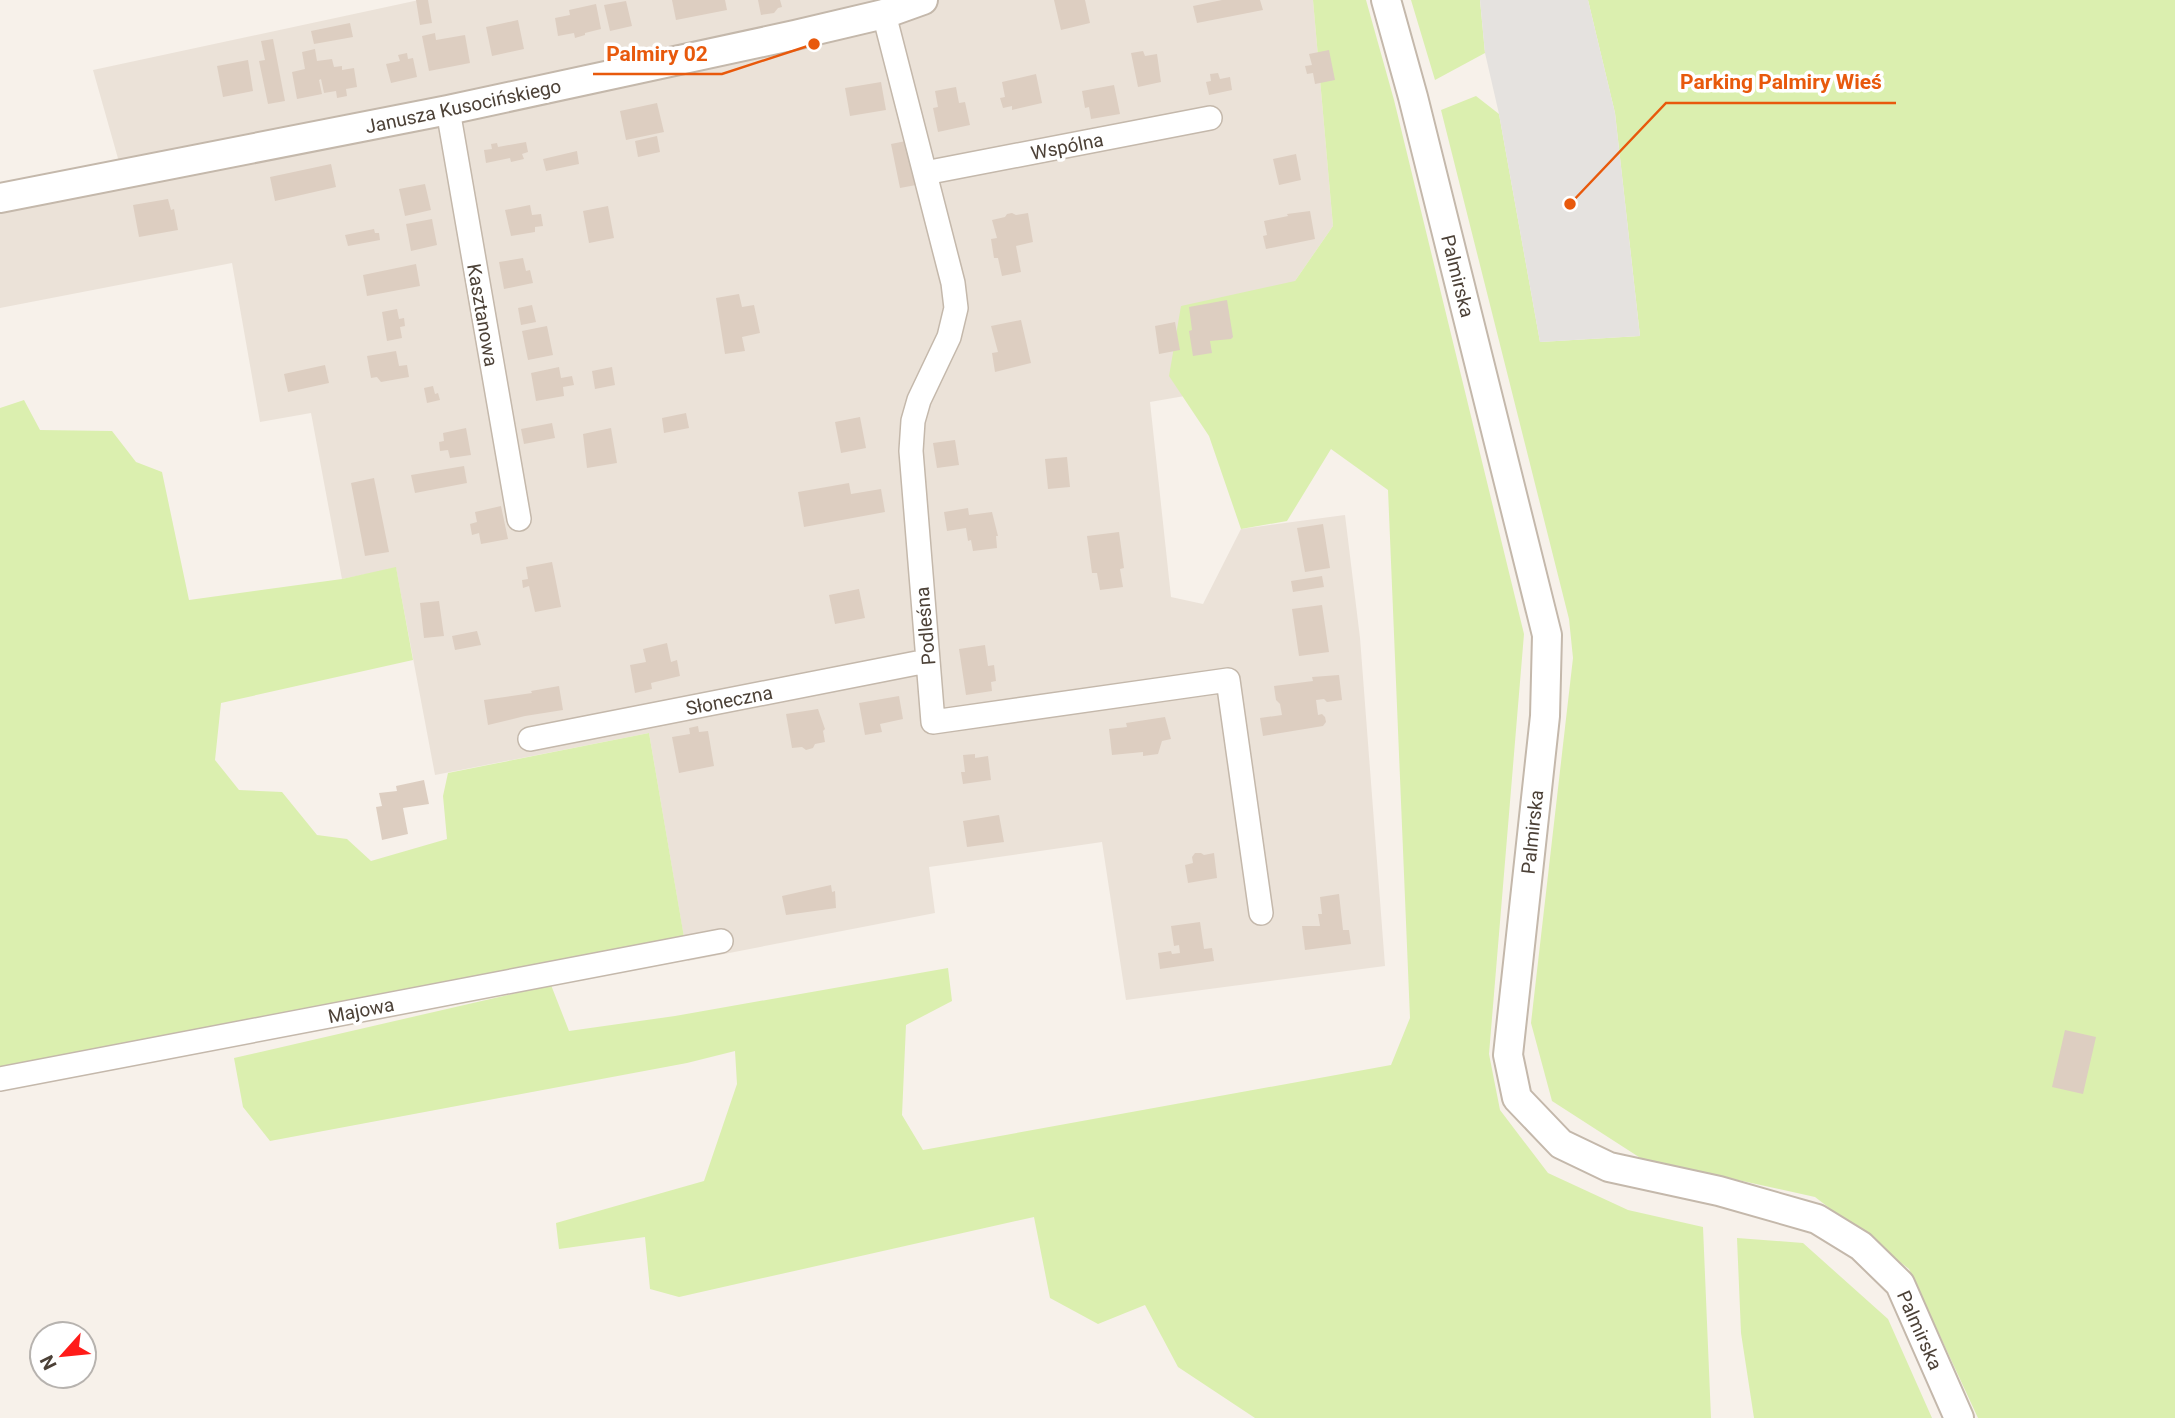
<svg xmlns="http://www.w3.org/2000/svg" width="2175" height="1418" font-family="Roboto,sans-serif">
<rect width="100%" height="100%" fill="#f7f1ea"/>
<path fill="#ebe2d8" d="M 419,0 L 1313,0 L 1333,226 L 1295,281 L 1271,381 L 1150,402 L 1171,597 L 1203,604 L 1241,529 L 1345,515 L 1360,638 L 1385,966 L 1126,1000 L 1102,842 L 929,867 L 935,913 L 688,961 L 649,733 L 435,775 L 396,568 L 342,579 L 311,413 L 260,422 L 232,263 L 0,308 L 0,186 L 119,162 L 93,70 Z"/>
<path fill="#dbefaf" d="M 1313,0 L 1366,0 L 1394,100 L 1524,634 L 1489,1054 L 1500,1110 L 1548,1173 L 1628,1210 L 1703,1227 L 1711,1418 L 1255,1418 L 1178,1367 L 1145,1305 L 1098,1324 L 1050,1298 L 1034,1217 L 679,1297 L 650,1289 L 645,1237 L 559,1249 L 556,1223 L 704,1181 L 737,1084 L 735,1051 L 687,1063 L 270,1141 L 243,1107 L 234,1058 L 551,985 L 569,1031 L 675,1016 L 948,968 L 952,1001 L 906,1025 L 902,1115 L 923,1150 L 1391,1065 L 1410,1018 L 1388,490 L 1331,449 L 1287,521 L 1241,529 L 1209,436 L 1169,376 L 1181,306 L 1295,281 L 1333,226 Z
M 1411,0 L 1480,0 L 1485,53 L 1435,80 Z
M 1588,0 L 2175,0 L 2175,1418 L 1978,1418 L 1909,1269 L 1815,1197 L 1642,1159 L 1552,1101 L 1531,1023 L 1573,658 L 1569,619 L 1441,110 L 1476,96 L 1499,114 L 1540,342 L 1640,336 L 1615,113 Z
M 24,400 L 40,430 L 112,431 L 136,462 L 162,472 L 189,600 L 342,579 L 396,567 L 413,660 L 221,703 L 215,760 L 239,790 L 282,792 L 317,835 L 347,839 L 371,861 L 447,839 L 443,796 L 448,773 L 649,733 L 684,937 L 0,1068 L 0,408 Z
M 1737,1238 L 1803,1243 L 1888,1319 L 1932,1418 L 1754,1418 L 1741,1333 Z"/>
<path fill="#e5e2df" d="M 1480,0 L 1588,0 L 1615,113 L 1640,336 L 1540,342 L 1499,114 L 1485,53 Z"/>
<path fill="#ddcec1" d="M 416,0 L 428,0 L 432,23 L 420,25 Z
M 672,0 L 725,0 L 727,10 L 676,20 Z
M 758,0 L 780,0 L 782,7 L 778,8 L 774,13 L 761,15 Z
M 1054,0 L 1085,0 L 1090,23 L 1061,30 Z
M 1222,0 L 1260,0 L 1263,10 L 1197,23 L 1193,6 Z
M 626,1 L 632,26 L 610,31 L 604,5 Z
M 596,4 L 601,29 L 585,33 L 585,35 L 575,38 L 574,33 L 558,36 L 555,18 L 570,15 L 569,10 Z
M 518,20 L 524,49 L 492,56 L 486,27 Z
M 350,23 L 353,37 L 314,44 L 311,31 Z
M 435,33 L 436,40 L 465,35 L 470,63 L 429,71 L 422,36 Z
M 273,39 L 285,101 L 268,104 L 259,61 L 265,60 L 261,41 Z
M 315,49 L 317,61 L 332,59 L 334,67 L 342,66 L 342,70 L 354,68 L 357,87 L 346,89 L 347,96 L 337,98 L 336,91 L 324,93 L 321,79 L 319,80 L 322,94 L 297,99 L 292,72 L 305,69 L 302,52 Z
M 1329,50 L 1335,80 L 1315,84 L 1313,73 L 1307,74 L 1305,66 L 1312,65 L 1309,54 Z
M 1143,51 L 1145,56 L 1157,54 L 1161,82 L 1138,87 L 1131,53 Z
M 407,53 L 408,59 L 413,58 L 417,77 L 391,83 L 386,64 L 400,61 L 398,55 Z
M 248,60 L 253,91 L 223,97 L 217,66 Z
M 1218,73 L 1220,79 L 1230,77 L 1232,90 L 1209,95 L 1206,82 L 1211,81 L 1210,74 Z
M 1036,74 L 1042,103 L 1012,110 L 1012,106 L 1003,108 L 1000,98 L 1005,97 L 1002,82 Z
M 881,82 L 886,110 L 850,116 L 845,88 Z
M 1114,85 L 1120,114 L 1091,119 L 1089,107 L 1085,108 L 1082,91 Z
M 956,87 L 959,103 L 965,102 L 970,125 L 938,132 L 933,108 L 938,107 L 935,91 Z
M 657,103 L 664,132 L 626,140 L 620,111 Z
M 657,136 L 660,152 L 638,157 L 635,141 Z
M 906,141 L 916,185 L 900,188 L 891,144 Z
M 526,142 L 528,152 L 522,154 L 524,159 L 511,162 L 510,158 L 486,163 L 484,150 L 492,149 L 491,144 L 497,143 L 498,147 Z
M 577,151 L 579,164 L 546,171 L 543,159 Z
M 1296,154 L 1301,180 L 1279,185 L 1273,159 Z
M 331,164 L 336,187 L 275,201 L 270,177 Z
M 425,184 L 431,210 L 405,216 L 399,189 Z
M 168,199 L 171,210 L 174,209 L 178,230 L 139,237 L 133,205 Z
M 530,205 L 532,215 L 541,214 L 543,226 L 535,227 L 535,232 L 511,236 L 505,210 Z
M 608,206 L 614,238 L 589,243 L 583,211 Z
M 1310,211 L 1315,239 L 1266,249 L 1263,236 L 1267,235 L 1264,221 L 1288,216 L 1287,214 Z
M 1012,213 L 1016,215 L 1028,213 L 1033,242 L 1016,246 L 1021,272 L 1002,276 L 998,258 L 994,258 L 991,239 L 997,238 L 992,220 L 1005,217 L 1007,214 Z
M 432,219 L 437,245 L 411,251 L 406,224 Z
M 374,229 L 375,233 L 379,233 L 380,240 L 348,246 L 345,235 Z
M 523,258 L 526,271 L 530,270 L 533,283 L 504,289 L 499,262 Z
M 416,264 L 420,286 L 367,296 L 363,275 Z
M 739,294 L 742,307 L 754,305 L 760,333 L 742,337 L 745,351 L 725,354 L 716,298 Z
M 1227,300 L 1233,337 L 1231,339 L 1210,341 L 1212,353 L 1193,356 L 1189,331 L 1192,330 L 1189,307 Z
M 532,305 L 536,322 L 521,325 L 518,308 Z
M 397,309 L 399,319 L 404,318 L 405,326 L 400,327 L 402,338 L 387,341 L 382,312 Z
M 1021,320 L 1031,363 L 995,372 L 992,353 L 998,352 L 991,326 Z
M 1175,322 L 1180,350 L 1159,354 L 1155,326 Z
M 547,326 L 553,355 L 528,360 L 522,331 Z
M 396,351 L 399,366 L 407,365 L 409,377 L 381,382 L 377,377 L 371,378 L 367,356 Z
M 325,365 L 329,383 L 288,392 L 284,374 Z
M 559,367 L 561,378 L 572,376 L 574,385 L 563,387 L 564,396 L 536,401 L 531,373 Z
M 612,367 L 615,385 L 595,389 L 592,371 Z
M 433,386 L 435,394 L 438,393 L 440,400 L 427,403 L 424,388 Z
M 686,413 L 689,428 L 664,433 L 662,418 Z
M 860,417 L 866,448 L 841,453 L 835,422 Z
M 552,423 L 555,438 L 524,444 L 521,429 Z
M 466,428 L 471,455 L 450,458 L 448,450 L 440,451 L 439,442 L 444,441 L 443,433 Z
M 611,428 L 617,463 L 587,468 L 583,434 Z
M 955,440 L 959,465 L 937,468 L 933,443 Z
M 1067,457 L 1070,487 L 1048,489 L 1045,459 Z
M 464,466 L 467,483 L 415,493 L 411,475 Z
M 374,478 L 389,552 L 365,556 L 351,483 Z
M 849,483 L 851,494 L 881,489 L 885,512 L 804,527 L 798,492 Z
M 501,506 L 508,539 L 481,544 L 479,533 L 472,535 L 470,524 L 477,522 L 475,512 Z
M 968,508 L 969,515 L 992,512 L 998,536 L 996,536 L 997,548 L 973,551 L 971,540 L 968,541 L 966,528 L 947,531 L 944,512 Z
M 1323,524 L 1330,568 L 1305,572 L 1297,528 Z
M 1119,532 L 1124,568 L 1120,569 L 1123,587 L 1100,590 L 1097,573 L 1092,573 L 1087,536 Z
M 552,562 L 561,607 L 535,612 L 529,586 L 523,588 L 522,580 L 528,579 L 526,567 Z
M 1322,576 L 1324,587 L 1293,592 L 1291,581 Z
M 859,589 L 865,618 L 835,624 L 829,595 Z
M 439,601 L 444,636 L 424,638 L 420,603 Z
M 1322,605 L 1329,652 L 1299,656 L 1292,609 Z
M 477,631 L 481,645 L 455,650 L 452,636 Z
M 667,643 L 671,662 L 677,660 L 680,676 L 651,683 L 652,689 L 635,693 L 630,665 L 646,662 L 643,649 Z
M 985,645 L 988,666 L 994,665 L 996,681 L 991,682 L 992,691 L 966,695 L 959,649 Z
M 1339,675 L 1342,700 L 1327,702 L 1324,699 L 1316,700 L 1318,715 L 1322,714 L 1325,717 L 1326,722 L 1323,726 L 1263,736 L 1260,718 L 1282,715 L 1280,704 L 1276,700 L 1274,686 L 1313,681 L 1312,677 Z
M 559,686 L 563,710 L 525,716 L 488,725 L 484,700 L 532,693 L 531,691 Z
M 899,696 L 903,719 L 880,724 L 882,732 L 865,735 L 859,703 Z
M 818,709 L 825,729 L 823,731 L 825,742 L 815,744 L 813,748 L 806,750 L 802,747 L 792,748 L 786,714 Z
M 1165,717 L 1171,739 L 1162,741 L 1158,754 L 1143,756 L 1143,752 L 1112,755 L 1109,729 L 1127,727 L 1126,723 Z
M 698,726 L 699,732 L 708,731 L 714,766 L 679,773 L 672,737 L 690,734 L 689,728 Z
M 975,754 L 975,758 L 988,756 L 991,780 L 963,784 L 961,772 L 965,772 L 963,755 Z
M 424,780 L 429,804 L 403,808 L 408,834 L 382,840 L 376,807 L 382,806 L 379,793 L 397,791 L 396,786 Z
M 999,815 L 1004,842 L 967,847 L 963,821 Z
M 1195,853 L 1201,853 L 1204,855 L 1214,853 L 1217,878 L 1188,883 L 1185,865 L 1193,863 L 1192,857 Z
M 831,885 L 832,892 L 835,891 L 836,908 L 786,915 L 782,896 Z
M 1339,894 L 1343,930 L 1349,930 L 1351,944 L 1305,950 L 1302,926 L 1320,926 L 1318,914 L 1322,914 L 1320,897 Z
M 1200,922 L 1204,949 L 1212,948 L 1214,961 L 1160,969 L 1158,953 L 1171,951 L 1172,954 L 1180,953 L 1179,945 L 1174,946 L 1171,926 Z
M 2065,1030 L 2096,1037 L 2083,1094 L 2052,1087 Z"/>
<g fill="none" stroke-linecap="round" stroke-linejoin="round">
<g stroke="#c4b8ab" stroke-width="26">
<path id="minor" d="M 884,14 L 953,283 L 956,308 L 949,337 L 919,400 L 913,421 L 911,451 L 933,722 L 1228,680 L 1261,913
M 448,110 L 519,519
M 925,173 L 1210,118
M 530,739 L 927,661
M 0,1079 L 721,941"/>
</g>
<g stroke="#c4b8ab" stroke-width="32">
<path id="tertiary" d="M 1386,0 L 1413,97 L 1547,635 L 1545,716 L 1508,1055 L 1517,1098 L 1561,1144 L 1609,1167 L 1719,1191 L 1817,1219 L 1861,1246 L 1900,1284 L 1959,1418
M 0,198 L 448,110 L 795,35 L 884,14 L 923,0"/>
</g>
<use href="#minor" stroke="#fff" stroke-width="23"/>
<use href="#tertiary" stroke="#fff" stroke-width="28"/>
</g>
<g text-anchor="middle" stroke-width="7" stroke-linejoin="round" paint-order="stroke">
<g font-size="19" fill="#4c4137" stroke="#fff">
<text transform="translate(463 106) rotate(-12)" y="7">Janusza Kusocińskiego</text>
<text transform="translate(1067 146) rotate(-11)" y="7">Wspólna</text>
<text transform="translate(1458 276) rotate(76)" y="7">Palmirska</text>
<text transform="translate(483 315) rotate(80)" y="7">Kasztanowa</text>
<text transform="translate(925 626) rotate(-95)" y="7">Podleśna</text>
<text transform="translate(729 700) rotate(-11)" y="7">Słoneczna</text>
<text transform="translate(1532 832) rotate(-84)" y="7">Palmirska</text>
<text transform="translate(361 1010) rotate(-11)" y="7">Majowa</text>
<text transform="translate(1920 1330) rotate(66)" y="7">Palmirska</text>
</g>
</g>
<path fill="none" stroke="#e8590c" stroke-width="2.5" d="M814 44L722 74H593M1570 204L1666 103H1896"/>
<g fill="#e8590c" stroke="#fff" stroke-width="2.5">
<circle cx="814" cy="44" r="7"/>
<circle cx="1570" cy="204" r="7"/>
</g>
<g font-size="21" text-anchor="middle" font-weight="bold" fill="#e8590c" stroke="#fff" stroke-width="7" stroke-linejoin="round" paint-order="stroke">
<text x="657" y="61">Palmiry 02</text>
<text x="1781" y="89">Parking Palmiry Wieś</text>
</g>
<g transform="translate(63 1355) rotate(243)"><circle r="33" fill="#ffffff" stroke="#b7b3af" stroke-width="2"/>
<path d="M0-5L12 26L0 18L-12 26Z" fill="#ff1b19"/>
<text y="-10" font-size="19" font-weight="bold" text-anchor="middle" fill="#4c4137">N</text>
</g>
</svg>
